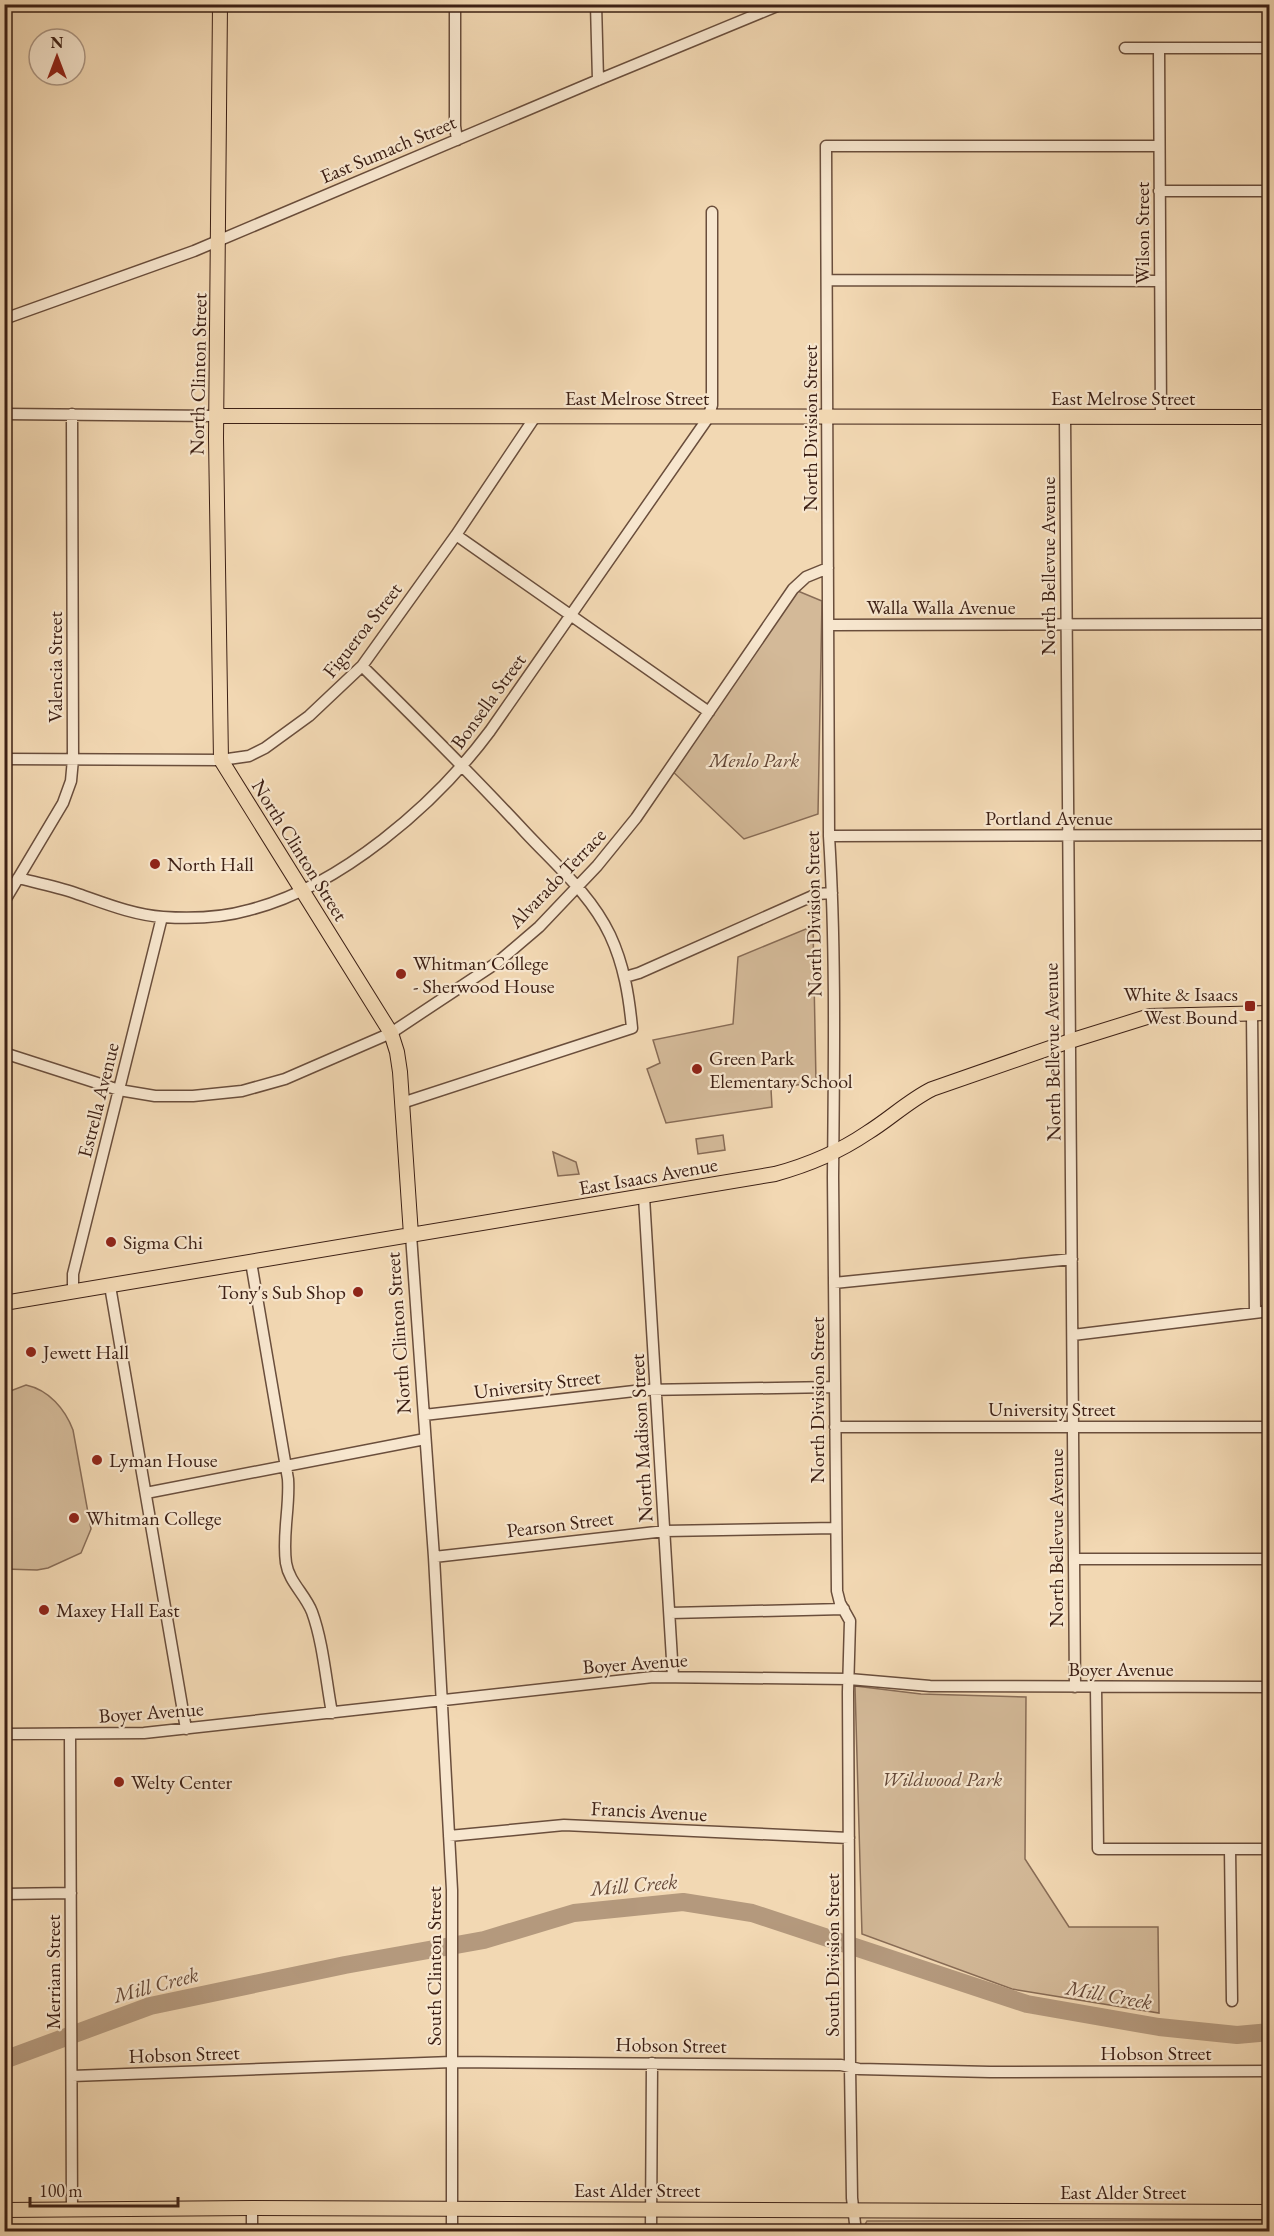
<svg xmlns="http://www.w3.org/2000/svg" width="1274" height="2236" font-family="'EB Garamond',serif">
<rect width="100%" height="100%" fill="#f2d8b3"/>
<filter id="stains"><feTurbulence type="fractalNoise" baseFrequency=".00333" numOctaves="4"/><feColorMatrix values="0 0 0 0 .2 0 0 0 0 .09 0 0 0 0 .02 0 0 0 .5 -.17"/></filter>
<radialGradient id="worn" r=".72"><stop offset=".6" stop-color="#630" stop-opacity="0"/><stop offset="1" stop-color="#630" stop-opacity=".3"/></radialGradient>
<path fill="#d3b998" stroke="#886c56" stroke-width="1.5" d="M 793,589 L 822,601 L 818,814 L 744,839 L 670,769 Z
M 813,926 L 816,1082 L 771,1089 L 772,1107 L 666,1123 L 647,1069 L 660,1063 L 653,1040 L 733,1024 L 738,957 Z
M 723,1135 L 725,1150 L 698,1154 L 696,1139 Z
M 553,1152 L 576,1162 L 579,1174 L 558,1176 Z
M 26,1385 C 49,1390 65,1409 73,1430 L 91,1529 L 81,1553 L 48,1568 L 37,1570 L 5,1569 L 5,1393 Z
M 855,1686 L 921,1694 L 1026,1697 L 1025,1859 L 1069,1927 L 1158,1927 L 1159,2013 L 1012,1989 L 862,1934 Z
M 1270,2220 L 1269,2232 L 864,2232 L 863,2228 L 867,2221 Z"/>
<g fill="none" stroke-linecap="round" stroke-linejoin="round">
<path stroke="#b4997d" stroke-width="18" d="M 4,2060 L 150,2006 L 345,1965 L 484,1940 L 574,1913 L 683,1902 L 752,1913 L 1027,2004 L 1159,2027 L 1237,2035 L 1270,2032"/>
<g stroke="#6a4e3c" stroke-width="13">
<path id="minor" d="M 455,4 L 455,126 L 457,140
M 596,4 L 598,80
M 1125,48 L 1270,48
M 1159,48 L 1161,417
M 1159,191 L 1270,191
M 827,280 L 1160,281
M 4,319 L 194,251 L 598,80 L 782,4
M 4,414 L 216,416
M 1065,418 L 1075,1687
M 456,535 L 709,712
M 829,625 L 1270,624
M 362,666 C 418,721 473,776 526,833 C 556,865 591,895 610,935 C 624,965 629,996 632,1028 L 402,1103
M 4,759 L 221,760 L 249,756 L 265,748 L 309,716 L 362,666 L 456,535 L 535,417
M 829,836 L 1270,835
M 18,878 C 38,883 57,887 75,893 C 104,903 133,915 163,917 C 192,919 221,918 249,910 C 340,887 435,805 490,731 L 708,418 L 712,405 L 712,212
M 4,902 L 63,803 L 71,781 L 73,759 L 72,414
M 625,977 L 639,973 L 817,894 L 832,893
M 1252,1013 L 1255,1313
M 4,1053 L 119,1090 L 155,1096 L 193,1096 L 242,1091 L 285,1079 L 391,1033 L 498,962 L 539,927 L 597,866 L 636,818 L 793,589 L 806,577 L 828,568
M 644,1197 L 673,1676
M 411,1235 L 434,1557 L 452,1890 L 452,2232
M 251,1262 L 288,1479 C 290,1507 282,1535 286,1563 C 289,1582 305,1594 312,1612 C 323,1642 326,1681 332,1713
M 834,1283 L 1072,1259
M 110,1286 L 186,1729
M 73,1292 L 73,1274 L 162,917
M 1073,1335 L 1270,1311
M 424,1415 L 643,1390 L 834,1387
M 835,1427 L 1270,1427
M 146,1493 L 425,1439
M 434,1557 L 665,1531 L 836,1528
M 1075,1559 L 1270,1559
M 670,1613 L 844,1609
M 1096,1687 L 1098,1849 L 1270,1849
M 4,1734 L 144,1733 L 653,1677 L 849,1679 L 930,1686 L 1270,1687
M 70,1734 L 72,2210
M 449,1836 L 564,1825 L 849,1838
M 1230,1849 L 1232,2001
M 4,1894 L 71,1893
M 72,2076 L 452,2062 L 841,2065 L 859,2069 L 990,2072 L 1270,2071
M 252,2208 L 252,2232
M 651,2232 L 652,2063
M 856,2232 L 852,2198 L 850,2067 L 848,1692 L 850,1621 L 840,1603 L 837,1591 L 833,1177 C 834,1064 836,949 829,836 L 826,146 L 1159,146"/>
</g>
<g stroke="#3d2015" stroke-width="16">
<path id="major" d="M 220,4 L 216,438 L 221,760 L 391,1033 L 397,1052 L 400,1072 L 411,1235
M 216,416 L 1270,417
M 4,1303 L 775,1174 C 808,1165 839,1152 867,1133 C 890,1119 908,1101 932,1089 L 1070,1041 L 1150,1016 L 1270,1013
M 4,2210 L 252,2208 L 1270,2212"/>
</g>
<use href="#minor" stroke="#f7e6ce" stroke-width="10"/>
<use href="#major" stroke="#f2d8b3" stroke-width="14"/>
</g>
<g fill="#8f2418" stroke="#f7e6ce" stroke-width="2">
<circle cx="155" cy="864" r="6"/>
<circle cx="401" cy="974" r="6"/>
<rect x="1244" y="1000" width="12" height="12" rx="3"/>
<circle cx="697" cy="1069" r="6"/>
<circle cx="111" cy="1242" r="6"/>
<circle cx="358" cy="1292" r="6"/>
<circle cx="31" cy="1352" r="6"/>
<circle cx="97" cy="1460" r="6"/>
<circle cx="74" cy="1518" r="6"/>
<circle cx="44" cy="1610" r="6"/>
<circle cx="119" cy="1782" r="6"/>
</g>
<g text-anchor="middle" stroke-width="4.5" stroke-linejoin="round" paint-order="stroke">
<g font-size="20" fill="#3d2015" stroke="#f7e6ce">
<text transform="translate(388 149) rotate(-23)" y="7">East Sumach Street</text>
<text transform="translate(1142 233) rotate(-90)" y="7">Wilson Street</text>
<text transform="translate(198 374) rotate(-89)" y="7">North Clinton Street</text>
<text x="637" y="405">East Melrose Street</text>
<text x="1123" y="405">East Melrose Street</text>
<text transform="translate(810 428) rotate(-90)" y="7">North Division Street</text>
<text transform="translate(1048 566) rotate(-90)" y="7">North Bellevue Avenue</text>
<text x="941" y="614">Walla Walla Avenue</text>
<text transform="translate(362 630) rotate(-52)" y="7">Figueroa Street</text>
<text transform="translate(55 667) rotate(-90)" y="7">Valencia Street</text>
<text transform="translate(488 701) rotate(-54)" y="7">Bonsella Street</text>
<text x="1049" y="825">Portland Avenue</text>
<text transform="translate(300 850) rotate(58)" y="7">North Clinton Street</text>
<text transform="translate(557 878) rotate(-46)" y="7">Alvarado Terrace</text>
<text transform="translate(813 914) rotate(-91)" y="7">North Division Street</text>
<text transform="translate(1052 1052) rotate(-91)" y="7">North Bellevue Avenue</text>
<text transform="translate(98 1100) rotate(-76)" y="7">Estrella Avenue</text>
<text transform="translate(648 1176) rotate(-10)" y="7">East Isaacs Avenue</text>
<text transform="translate(398 1333) rotate(-94)" y="7">North Clinton Street</text>
<text transform="translate(537 1384) rotate(-7)" y="7">University Street</text>
<text transform="translate(817 1400) rotate(-90)" y="7">North Division Street</text>
<text x="1052" y="1416">University Street</text>
<text transform="translate(641 1438) rotate(-93)" y="7">North Madison Street</text>
<text transform="translate(560 1524) rotate(-7)" y="7">Pearson Street</text>
<text transform="translate(1056 1538) rotate(-90)" y="7">North Bellevue Avenue</text>
<text transform="translate(635 1663) rotate(-4)" y="7">Boyer Avenue</text>
<text x="1121" y="1676">Boyer Avenue</text>
<text transform="translate(151 1712) rotate(-4)" y="7">Boyer Avenue</text>
<text transform="translate(649 1811) rotate(3)" y="7">Francis Avenue</text>
<text transform="translate(832 1955) rotate(-90)" y="7">South Division Street</text>
<text transform="translate(434 1966) rotate(-90)" y="7">South Clinton Street</text>
<text transform="translate(53 1972) rotate(-90)" y="7">Merriam Street</text>
<text transform="translate(671 2045) rotate(1)" y="7">Hobson Street</text>
<text x="1156" y="2060">Hobson Street</text>
<text transform="translate(184 2054) rotate(-2)" y="7">Hobson Street</text>
<text x="637" y="2197">East Alder Street</text>
<text x="1123" y="2199">East Alder Street</text>
</g>
<g font-size="20" font-style="italic" fill="#624636" stroke="#f7e6ce">
<text x="754" y="767">Menlo Park</text>
<text x="942" y="1786">Wildwood Park</text>
</g>
<g font-size="20" fill="#3d2015" stroke="#f7e6ce" text-anchor="start">
<text x="167" y="871">North Hall</text>
<text x="413" y="970">Whitman College<tspan x="413" dy="23">- Sherwood House</tspan></text>
<text x="1238" y="1001" text-anchor="end">White &amp; Isaacs<tspan x="1238" dy="23">West Bound</tspan></text>
<text x="709" y="1065">Green Park<tspan x="709" dy="23">Elementary School</tspan></text>
<text x="123" y="1249">Sigma Chi</text>
<text x="346" y="1299" text-anchor="end">Tony's Sub Shop</text>
<text x="43" y="1359">Jewett Hall</text>
<text x="109" y="1467">Lyman House</text>
<text x="86" y="1525">Whitman College</text>
<text x="56" y="1617">Maxey Hall East</text>
<text x="131" y="1789">Welty Center</text>
</g>
<g font-size="21" font-style="italic" fill="#674a39" stroke="#f7e6ce">
<text transform="translate(634 1885) rotate(-5)" y="7">Mill Creek</text>
<text transform="translate(156 1985) rotate(-15)" y="7">Mill Creek</text>
<text transform="translate(1109 1995) rotate(10)" y="7">Mill Creek</text>
</g>
</g>
<rect width="1274" height="2236" fill="none" stroke="#f2d8b3" stroke-width="24"/>
<rect x="6" y="6" width="1262" height="2224" fill="none" stroke="#3d2015" stroke-width="3"/>
<rect x="12" y="12" width="1250" height="2212" fill="none" stroke="#3d2015" stroke-width="1.5"/>
<g transform="translate(57 57)"><circle r="28" fill="#f7e6ce" stroke="#ad9784" stroke-width="1.5"/>
<path d="M0-4.5L10 22L0 15L-10 22Z" fill="#8f2418"/>
<text y="-9" font-size="16" font-weight="bold" text-anchor="middle" fill="#3d2015">N</text>
</g>
<path d="M30 2197v9h148v-9" fill="none" stroke="#3d2015" stroke-width="3"/>
<text x="39" y="2197" font-size="18" fill="#3d2015" stroke="#f7e6ce" stroke-width="4.5" paint-order="stroke">100 m</text>
<rect width="100%" height="100%" filter="url(#stains)"/>
<rect width="100%" height="100%" fill="url(#worn)"/>
</svg>
